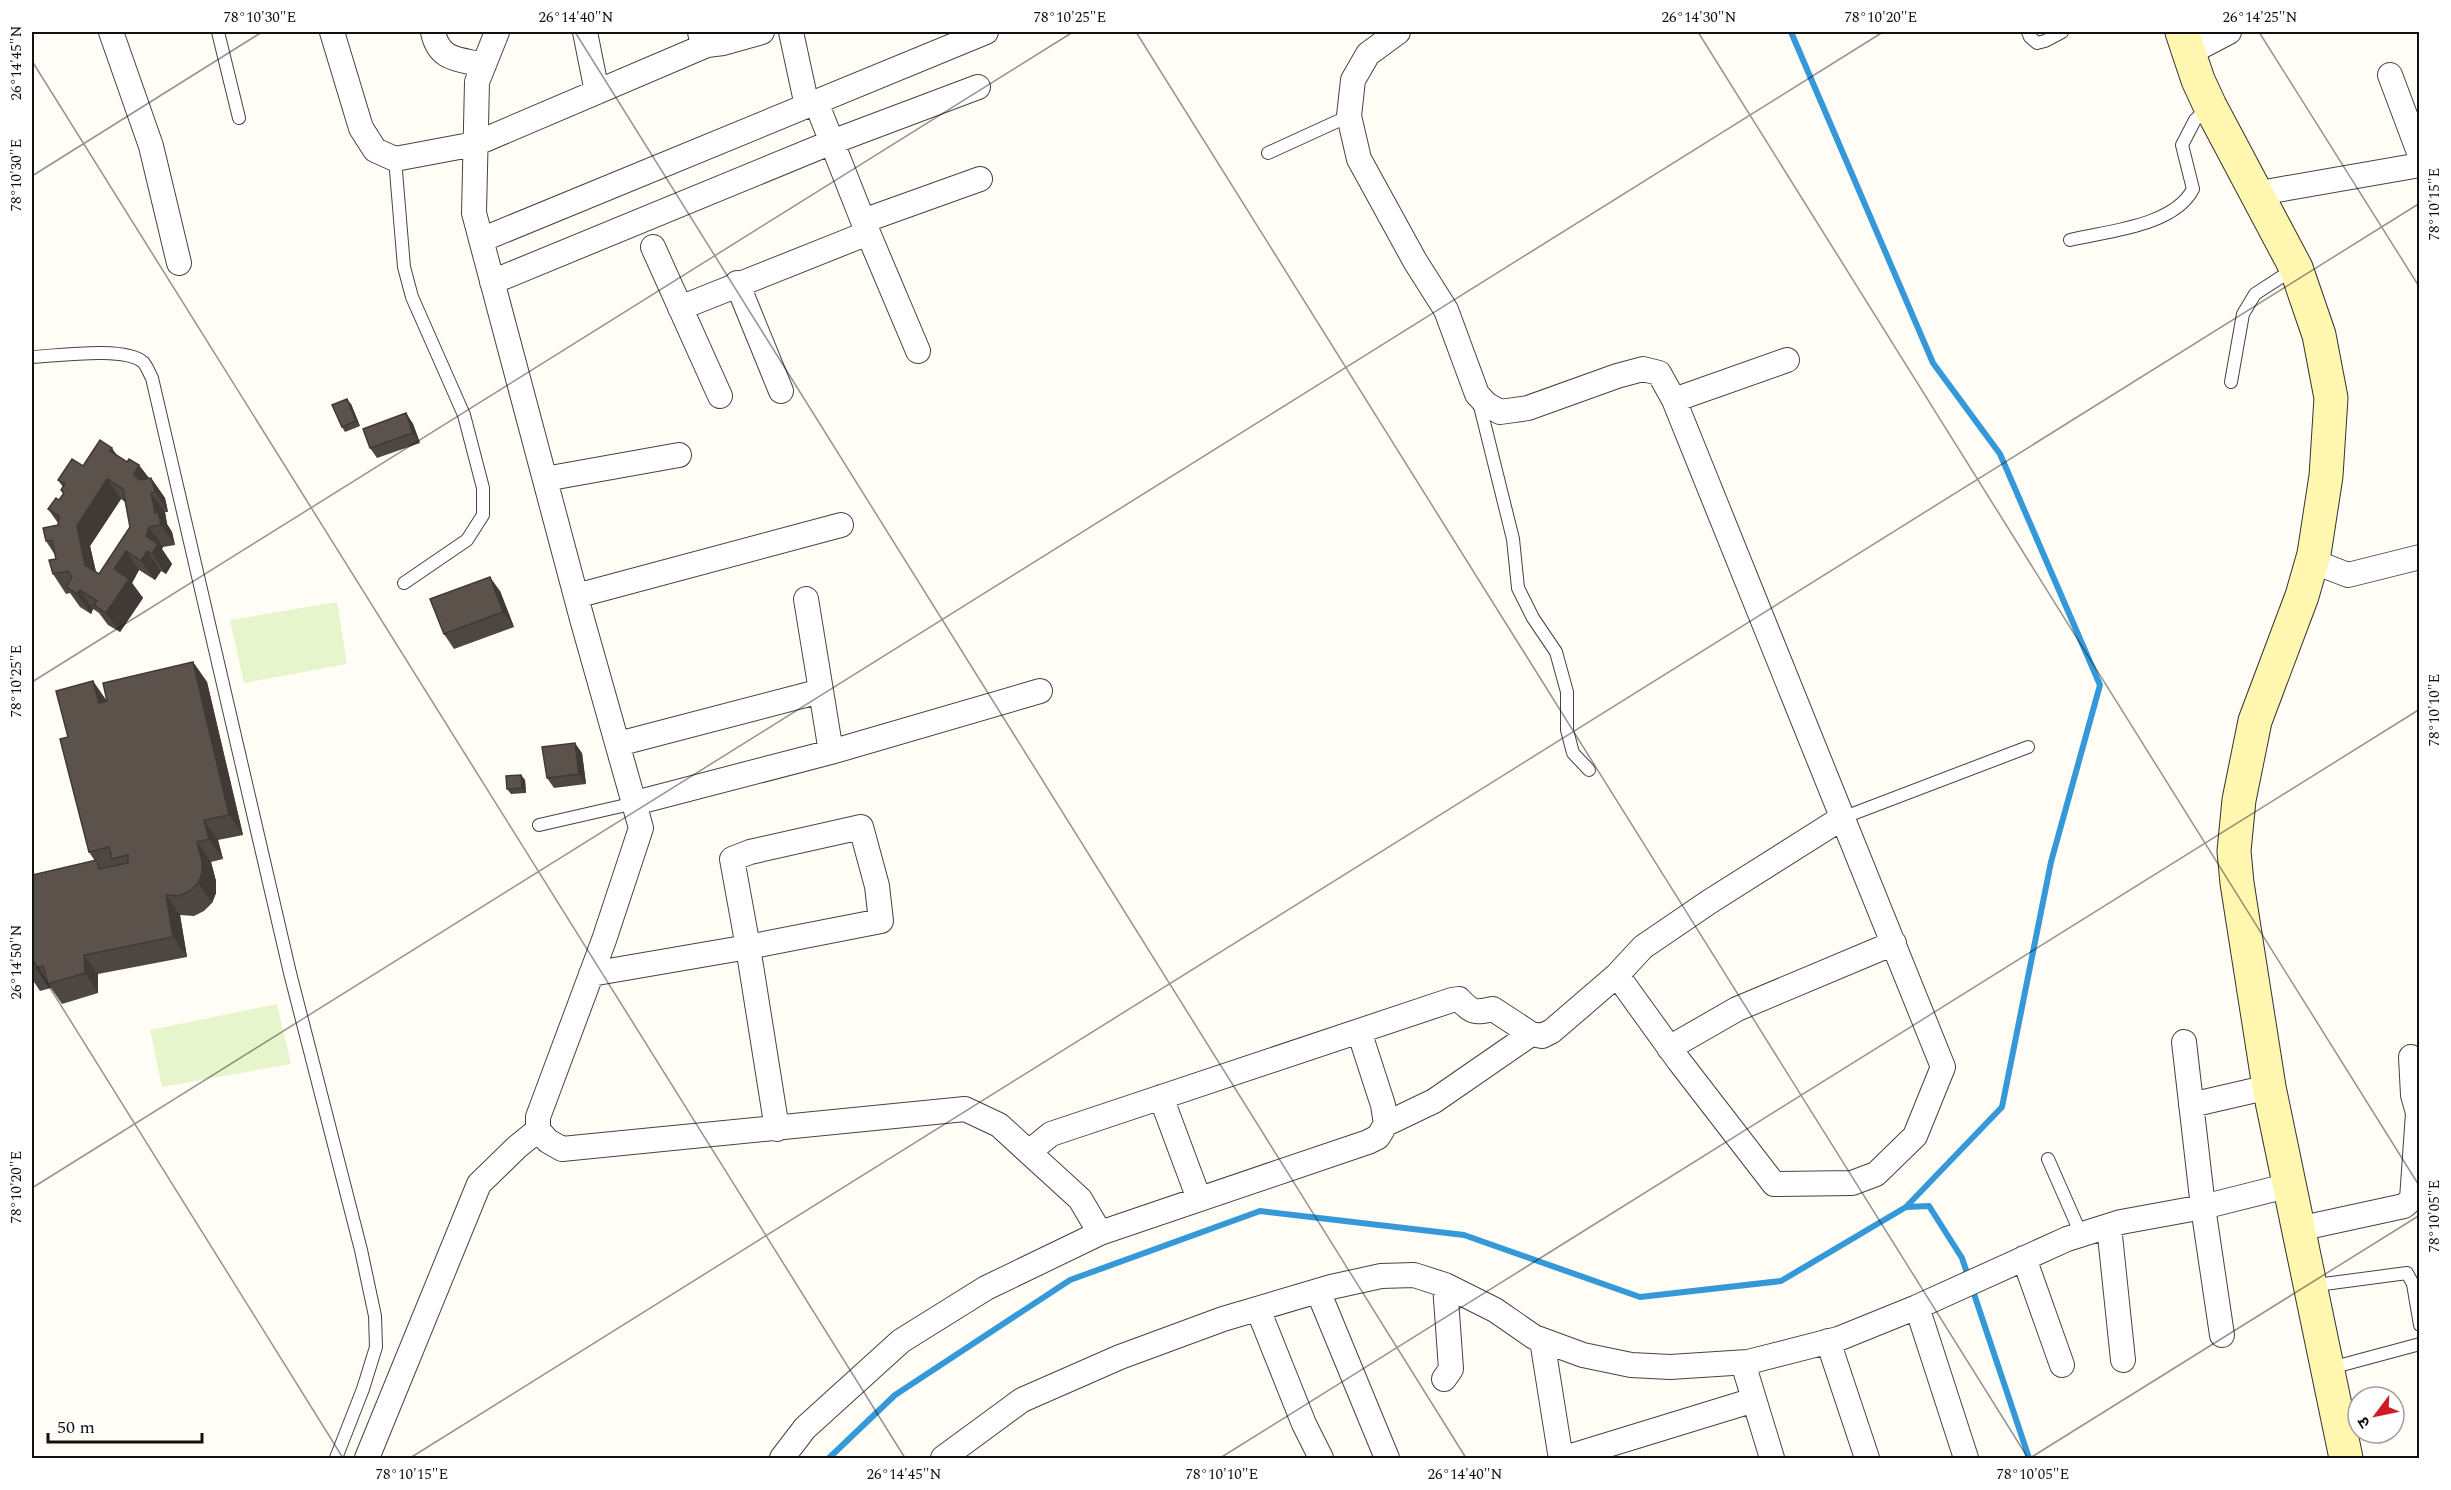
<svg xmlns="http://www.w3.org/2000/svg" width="2451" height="1490" font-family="Spectral,'Noto Sans Devanagari',serif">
<rect width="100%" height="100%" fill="#fffdf5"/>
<path fill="#e7f5cc" d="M 337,602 L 347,664 L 244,683 L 230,620 Z
M 277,1004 L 291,1064 L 162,1087 L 150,1030 Z"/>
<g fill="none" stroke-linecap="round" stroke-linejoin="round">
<path stroke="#3498d9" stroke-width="6" d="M 1906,1207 L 1929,1206 L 1962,1258 L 1969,1279
M 1972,1288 L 2029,1458
M 829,1458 L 895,1395 L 1070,1280 L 1260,1211 L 1464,1235 L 1640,1297 L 1781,1281 L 1906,1207 L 2002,1107 L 2051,862 L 2100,685 L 2000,454 L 1933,363 L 1791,32"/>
<g stroke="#444" stroke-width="14">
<path id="lane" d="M 218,32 L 239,118
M 2028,32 L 2030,37 L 2037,43 L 2045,41 L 2062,32
M 1268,153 L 1349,116
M 395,159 L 404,267 L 412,297 L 464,415 L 483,488 L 483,515 L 467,540 L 404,583
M 2070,240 C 2108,231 2174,226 2193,189 L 2182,145 L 2195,120 L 2209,107
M 32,357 C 57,356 124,346 143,362 C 147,366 149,373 152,378 L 290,973 L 361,1250 L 375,1316 L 376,1347 L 363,1389 L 336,1458
M 2231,382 L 2243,314 L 2255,294 L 2295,268
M 1479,402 L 1513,539 L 1518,588 L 1533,618 L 1556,652 L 1567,692 L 1567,730 L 1573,753 L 1589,770
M 1842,818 L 2028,747
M 539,825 L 635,803
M 2048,1159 L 2081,1234
M 2324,1284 L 2407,1273 L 2413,1284 L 2420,1325
M 2338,1366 L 2420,1344"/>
</g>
<g stroke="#444" stroke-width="26">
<path id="street" d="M 111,32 L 151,146 L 179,263
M 332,32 L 361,128 L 375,150 L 395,159 L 475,144 L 707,45
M 433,32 C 439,61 459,59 484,65
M 497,32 L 477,82 L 474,213 L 582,619 L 641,828 L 604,940 L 538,1117 L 538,1130 L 548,1141 L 562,1149 L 965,1109 L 999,1125 L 1080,1199 L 1100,1233 L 986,1288 L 901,1341 L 805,1428 L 782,1458
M 585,32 L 597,92
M 700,32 L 701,37 L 707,45 L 723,43 L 762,32
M 791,32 L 807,106
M 1398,32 L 1368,54 L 1353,80 L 1349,116 L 1359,159 L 1415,261 L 1446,310 L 1477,394 L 1486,404 L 1500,412 L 1528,408 L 1617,376 L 1643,369 L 1659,373 L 1674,400 L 1943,1067 L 1915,1136 L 1876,1174 L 1852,1183 L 1774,1184 L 1679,1061 L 1617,975 L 1643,947 L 1709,902 L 1842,818
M 2189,53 L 2229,32
M 2390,75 L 2420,155
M 816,102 L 863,221 L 918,351
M 2271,191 L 2420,165
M 863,221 L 980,179
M 481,240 L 986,32
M 653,247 L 720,396
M 492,282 L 832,142 L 978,87
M 737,283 L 781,391
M 680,308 L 868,233
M 1674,400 L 1787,360
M 545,479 L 679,455
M 2312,561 L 2348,575 L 2420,557
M 576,596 L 841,525
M 806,599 L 831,752
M 618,744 L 821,691
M 635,803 L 831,752 L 1040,691
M 861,827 L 877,886 L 881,921 L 748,947 L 732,859 L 750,852 Z
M 591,974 L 748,947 L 777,1129
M 2184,1042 L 2203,1207 L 2222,1335
M 1669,1048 L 1737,1009 L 1894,943
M 1161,1097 L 1199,1199
M 2191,1105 L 2269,1087
M 1386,1124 L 1434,1101 L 1531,1034
M 1029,1152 L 1051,1134 L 1452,1000 L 1459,999 C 1472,1013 1475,1013 1493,1009 L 1531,1034 L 1542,1036 L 1552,1031 L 1617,975
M 2109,1226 L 2123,1360
M 2298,1229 L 2404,1206 L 2412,1199 L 2418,1113 L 2413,1095 L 2411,1057
M 1100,1233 L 1368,1142 L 1378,1137 L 1386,1124 L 1383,1105 L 1359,1031
M 2024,1258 L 2062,1365
M 1318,1291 L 1387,1458
M 1917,1307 L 1966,1458
M 1258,1309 L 1304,1424 L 1321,1458
M 1542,1340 L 1560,1453 L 1565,1458 L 1754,1400
M 1828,1341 L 1867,1458
M 1743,1363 L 1772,1458
M 1444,1379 L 1451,1369 L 1445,1285
M 367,1458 L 479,1184 L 517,1147 L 538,1130
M 943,1458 L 1022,1400 L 1120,1357 L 1223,1319 L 1331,1287 L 1381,1276 L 1414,1275 L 1445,1285 L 1495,1310 L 1534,1337 L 1583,1355 L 1631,1365 L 1670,1367 L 1748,1362 L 1838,1339 L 1917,1307 L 2067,1239 L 2121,1222 L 2203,1207 L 2290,1185"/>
</g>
<g stroke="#333" stroke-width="35">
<path id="secondary" d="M 2182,32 L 2198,80 L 2210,106 L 2296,268 L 2319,335 L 2331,398 L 2326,476 L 2314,554 L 2302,596 L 2255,721 L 2239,800 L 2234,851 L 2237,883 L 2269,1087 L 2346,1458"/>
</g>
<use href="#lane" stroke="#fff" stroke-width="12"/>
<use href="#street" stroke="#fff" stroke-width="24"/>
<use href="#secondary" stroke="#fff6b0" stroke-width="33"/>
</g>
<path fill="#4e4741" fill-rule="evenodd" d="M 351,404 L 360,426 L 345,432 L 342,427 Z
M 406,413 L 413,424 L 420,443 L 377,458 L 370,448 Z
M 117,456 L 149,478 L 151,478 L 165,498 L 168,512 L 165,512 L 167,524 L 172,532 L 175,545 L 163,547 L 162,549 L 172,564 L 166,574 L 161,571 L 155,580 L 139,570 L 132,583 L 143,598 L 120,632 L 108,625 L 99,613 L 93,609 L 91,614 L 80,607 L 70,593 L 66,594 L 53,574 L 56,559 L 55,555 L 46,541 L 58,525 L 58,523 L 48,509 L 59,500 L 63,494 L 61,490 L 63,487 L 58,480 L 83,466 ZM 121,499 L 125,502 L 130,527 L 99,574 L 96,572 L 90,546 Z
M 500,591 L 514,627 L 454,649 L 444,634 Z
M 193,662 L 207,682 L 243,835 L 218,840 L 223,859 L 211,862 L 216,881 L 216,893 L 212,903 L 204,911 L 194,916 L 180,915 L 187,957 L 98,974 L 98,993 L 62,1004 L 51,988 L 40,991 L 32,979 L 32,875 L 95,861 L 89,852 L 68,737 L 107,701 Z
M 582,753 L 586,784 L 554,788 L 547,778 Z
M 521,775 L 525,780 L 526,793 L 511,794 L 507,789 Z"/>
<path fill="#403935" d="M 347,399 L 351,404 L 360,426 L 356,421 Z
M 406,413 L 413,424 L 420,443 L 413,433 Z
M 112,448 L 125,467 L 110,451 Z
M 139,465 L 153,483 L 151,478 L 165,498 L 168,512 L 155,492 L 148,494 L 134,474 Z
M 107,479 L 121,499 L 90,546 L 99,585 L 85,565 L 77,526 Z
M 151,493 L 165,512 L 167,524 L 172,532 L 175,545 L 161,525 L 155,513 Z
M 149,527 L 163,547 L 162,549 L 172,564 L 166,574 L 152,554 L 146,536 Z
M 126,551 L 139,570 L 132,583 L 143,598 L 120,632 L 106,613 L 114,569 Z
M 147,551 L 161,571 L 155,580 L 141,561 Z
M 490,577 L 500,591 L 514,627 L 503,612 Z
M 80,590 L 93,609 L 91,614 L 77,594 Z
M 193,662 L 207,682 L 243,835 L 229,815 Z
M 93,681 L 107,701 L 99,703 Z
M 575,743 L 582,753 L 586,784 L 579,774 Z
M 521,775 L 525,780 L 526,793 L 522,788 Z
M 204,820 L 218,840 L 223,859 L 209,839 Z
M 197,842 L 211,862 L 216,881 L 216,893 L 212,903 L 198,883 Z
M 166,895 L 180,915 L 187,957 L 173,937 Z
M 84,955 L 98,974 L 98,993 L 85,973 Z"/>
<path fill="#5b524c" stroke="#403935" stroke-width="1.5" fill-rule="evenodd" d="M 347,399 L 356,421 L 342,427 L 332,405 Z
M 406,413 L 413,433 L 370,448 L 363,429 Z
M 100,440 L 112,448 L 110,451 L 127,462 L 129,459 L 139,465 L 134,474 L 139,480 L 151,478 L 155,492 L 151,493 L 155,513 L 158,512 L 161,525 L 149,527 L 146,536 L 158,544 L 152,554 L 147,551 L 141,561 L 126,551 L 114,569 L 129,579 L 106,613 L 94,605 L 97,601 L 80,590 L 77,594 L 66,587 L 72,577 L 68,571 L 53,574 L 49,560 L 56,559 L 52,540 L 46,541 L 43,528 L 58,525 L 59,516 L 48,509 L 56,498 L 59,500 L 64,493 L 61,490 L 65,484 L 58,480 L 72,459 L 83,466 ZM 107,479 L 123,489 L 130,527 L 99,574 L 85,565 L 77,526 Z
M 490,577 L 503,612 L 444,634 L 430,599 Z
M 193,662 L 229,815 L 204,820 L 209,839 L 197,842 L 202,861 L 202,873 L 198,883 L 190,891 L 180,896 L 166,895 L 173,937 L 84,955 L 85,973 L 48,984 L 43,966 L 32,969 L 32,875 L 97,860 L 99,869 L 128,863 L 128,855 L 112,859 L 109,847 L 89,852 L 60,739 L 68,737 L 56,691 L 93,681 L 99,703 L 107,701 L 103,683 Z
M 575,743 L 579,774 L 547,778 L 542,747 Z
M 521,775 L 522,788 L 507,789 L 506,776 Z"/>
<path fill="none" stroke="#111" stroke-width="1.5" stroke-opacity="0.45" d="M 575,32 L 1466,1458M 1136,32 L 2028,1458M 1698,32 L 2420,1187M 2259,32 L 2420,288M 32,61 L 905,1458M 32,176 L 262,32M 32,682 L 1073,32M 32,959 L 343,1458M 32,1188 L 1883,32M 410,1458 L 2420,203M 1220,1458 L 2420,709M 2030,1458 L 2420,1215"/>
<rect width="2451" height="1490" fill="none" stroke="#ffffff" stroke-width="66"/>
<g transform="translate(2376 1415) rotate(238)"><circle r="28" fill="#ffffff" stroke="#a0a0a0" stroke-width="1.5"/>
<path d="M0-4.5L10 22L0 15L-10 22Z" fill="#cf1b24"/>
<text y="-9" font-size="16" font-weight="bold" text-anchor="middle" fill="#111111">उ</text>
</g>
<path d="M48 1433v9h154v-9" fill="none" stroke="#111111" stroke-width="3"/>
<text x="57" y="1433" font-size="18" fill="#111111" stroke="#ffffff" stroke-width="4.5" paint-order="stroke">50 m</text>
<rect x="33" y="33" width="2385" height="1424" fill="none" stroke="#111" stroke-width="2"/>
<g font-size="15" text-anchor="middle" fill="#111">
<text x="260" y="22">78°10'30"E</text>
<text x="576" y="22">26°14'40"N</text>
<text x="1070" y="22">78°10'25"E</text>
<text x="1699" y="22">26°14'30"N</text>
<text x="1881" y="22">78°10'20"E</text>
<text x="2260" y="22">26°14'25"N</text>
<text transform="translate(16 63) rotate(-90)" y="5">26°14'45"N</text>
<text transform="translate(16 175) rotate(-90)" y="5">78°10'30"E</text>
<text transform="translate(2434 204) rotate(-90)" y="5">78°10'15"E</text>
<text transform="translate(16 681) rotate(-90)" y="5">78°10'25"E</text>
<text transform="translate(2434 710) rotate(-90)" y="5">78°10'10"E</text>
<text transform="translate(16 962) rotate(-90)" y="5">26°14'50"N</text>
<text transform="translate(16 1187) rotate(-90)" y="5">78°10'20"E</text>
<text transform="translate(2434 1216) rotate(-90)" y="5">78°10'05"E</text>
<text x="412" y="1479">78°10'15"E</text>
<text x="904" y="1479">26°14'45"N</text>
<text x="1222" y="1479">78°10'10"E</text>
<text x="1465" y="1479">26°14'40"N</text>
<text x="2033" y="1479">78°10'05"E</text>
</g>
</svg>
